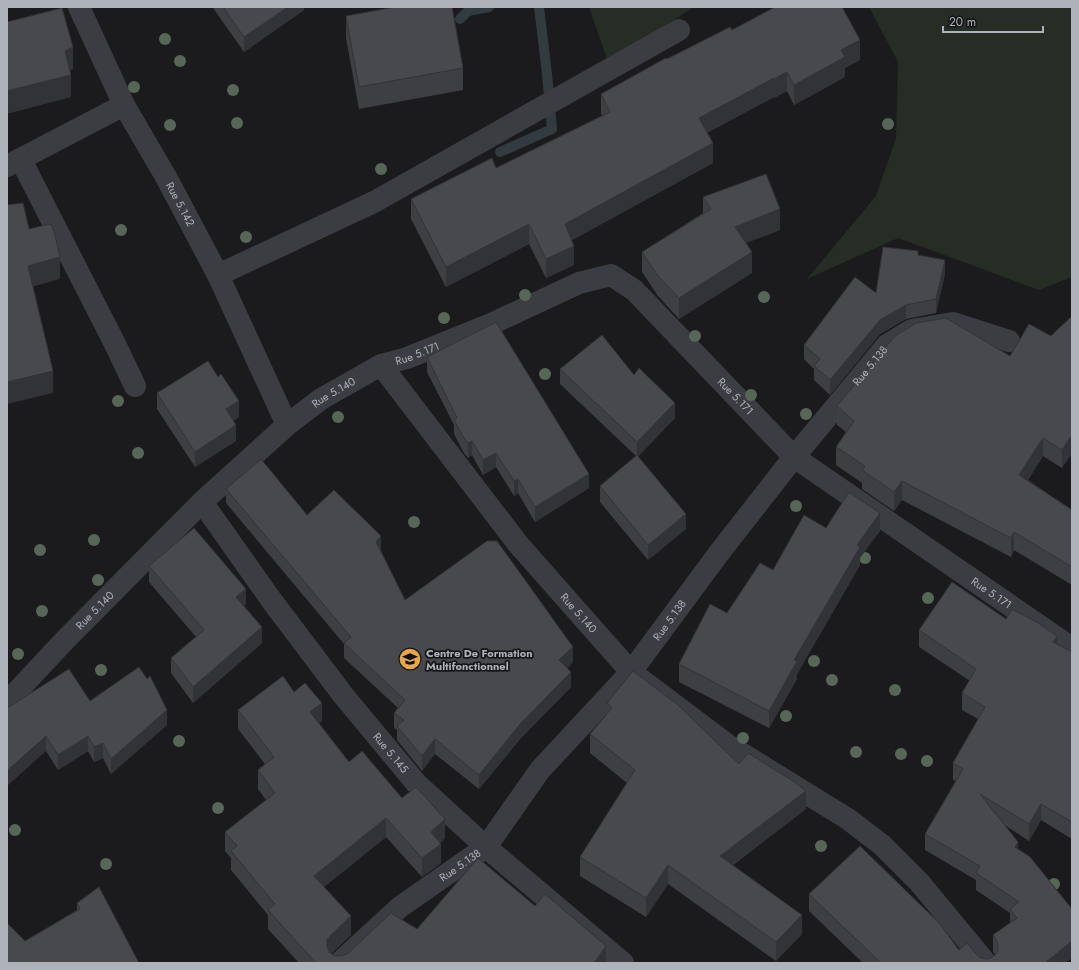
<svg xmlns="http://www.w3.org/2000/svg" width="1079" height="970" font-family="Jost,sans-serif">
<rect width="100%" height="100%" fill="#1b1b1d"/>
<path fill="#252d25" d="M 589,7 L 694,7 L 608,62 Z
M 869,7 L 1072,7 L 1072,277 L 1039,290 L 898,238 L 807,279 L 876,196 L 896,138 L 898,62 Z"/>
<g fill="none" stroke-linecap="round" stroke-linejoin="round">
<path stroke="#313b40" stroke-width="10" d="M 460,19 L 468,11 L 489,7
M 500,152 L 552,129 L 547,74 L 539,7"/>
<g stroke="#3c3d42" stroke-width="22">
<path d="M 79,7 L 124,105"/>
<path d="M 21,160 L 114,342 L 135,386"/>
<path id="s1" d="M 7,166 L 124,105 L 166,177 L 218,275 L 287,425"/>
<path d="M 218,275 L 374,202 L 679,30"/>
<path id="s2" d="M 381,365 L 407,358 L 491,324 L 579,283 L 611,275 L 634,290 L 794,457 L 1072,648"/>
<path id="s3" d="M 202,502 L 272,601 L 343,695 L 416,783 L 486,847 L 623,963"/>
<path id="s4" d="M 7,702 L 66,639 L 202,502 L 287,425 L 321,399 L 381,365 L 518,544 L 631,672 L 728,745 L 848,819 L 882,845 L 919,882 L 986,963"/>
<path id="s5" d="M 339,963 L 400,907 L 486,847 L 540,770 L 631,672 L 719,553 L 794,457 L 887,345 L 912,330 L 953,323 L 1009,341"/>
</g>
</g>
<g fill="#566757">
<circle cx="165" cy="39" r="6"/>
<circle cx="180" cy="61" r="6"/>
<circle cx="134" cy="87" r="6"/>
<circle cx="233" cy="90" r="6"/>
<circle cx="237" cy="123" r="6"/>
<circle cx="888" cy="124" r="6"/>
<circle cx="170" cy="125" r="6"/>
<circle cx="381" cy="169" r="6"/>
<circle cx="121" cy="230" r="6"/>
<circle cx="246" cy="237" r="6"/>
<circle cx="525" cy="295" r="6"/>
<circle cx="764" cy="297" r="6"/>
<circle cx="444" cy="318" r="6"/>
<circle cx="695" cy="336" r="6"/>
<circle cx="545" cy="374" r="6"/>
<circle cx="751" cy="395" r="6"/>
<circle cx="118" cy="401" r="6"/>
<circle cx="806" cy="414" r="6"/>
<circle cx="338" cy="417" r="6"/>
<circle cx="138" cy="453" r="6"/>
<circle cx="796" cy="506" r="6"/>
<circle cx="414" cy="522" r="6"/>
<circle cx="94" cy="540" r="6"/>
<circle cx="40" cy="550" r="6"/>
<circle cx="865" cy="558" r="6"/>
<circle cx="98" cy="580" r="6"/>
<circle cx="928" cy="598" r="6"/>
<circle cx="42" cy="611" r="6"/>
<circle cx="18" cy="654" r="6"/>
<circle cx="814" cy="661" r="6"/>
<circle cx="101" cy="670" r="6"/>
<circle cx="832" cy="680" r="6"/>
<circle cx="895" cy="690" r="6"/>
<circle cx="786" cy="716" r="6"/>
<circle cx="743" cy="738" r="6"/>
<circle cx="179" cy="741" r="6"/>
<circle cx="856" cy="752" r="6"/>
<circle cx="901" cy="754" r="6"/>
<circle cx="927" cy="761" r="6"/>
<circle cx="218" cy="808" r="6"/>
<circle cx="15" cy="830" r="6"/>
<circle cx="821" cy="846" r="6"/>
<circle cx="106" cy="864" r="6"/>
<circle cx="1054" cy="884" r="6"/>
</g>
<path fill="#3e3f42" d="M 211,7 L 304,7 L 304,10 L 244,52 L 213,8 Z
M 346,16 L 463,68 L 463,90 L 359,109 L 346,38 Z
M 732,30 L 860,60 L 845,68 L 845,77 L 794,105 L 787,91 L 774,98 L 774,97 L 707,133 L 713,163 L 572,240 L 574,265 L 546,278 L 529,244 L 446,287 L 411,219 L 411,199 L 496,168 L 602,116 L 601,114 L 601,94 L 667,59 Z
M 703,197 L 780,230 L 746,243 L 752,273 L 679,319 L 658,296 L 642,272 L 642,252 L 703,213 Z
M 918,255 L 945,274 L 936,313 L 906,319 L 880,334 L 830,395 L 814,380 L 814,369 L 804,359 L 804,345 L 876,293 Z
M 1072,316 L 1062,468 L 1043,456 L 1028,480 L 1072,510 L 1072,585 L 1014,550 L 1011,557 L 902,500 L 894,511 L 862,489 L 862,483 L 836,465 L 836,447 L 846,432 L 837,425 L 837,406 L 1010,356 L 1051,336 Z
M 427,357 L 589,488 L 535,522 L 518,493 L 514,496 L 496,467 L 483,475 L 472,455 L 468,458 L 464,453 L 454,434 L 454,425 L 427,372 Z
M 560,369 L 634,375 L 675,418 L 638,456 L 686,529 L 648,560 L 600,502 L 600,486 L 636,456 L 560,384 Z
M 157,393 L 239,417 L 233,421 L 236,441 L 195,467 L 157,409 Z
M 226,489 L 307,515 L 381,551 L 405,600 L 573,662 L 567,668 L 571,687 L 521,738 L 479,789 L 435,754 L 422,771 L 397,740 L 397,730 L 394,728 L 394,713 L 398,708 L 344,658 L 344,644 L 226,503 Z
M 826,528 L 880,531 L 860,558 L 860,565 L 797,674 L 797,679 L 769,728 L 679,682 L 679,664 L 773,570 Z
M 149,566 L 246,604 L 244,606 L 262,643 L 193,703 L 171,673 L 171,658 L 196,637 L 149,582 Z
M 1006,619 L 1057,643 L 1072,652 L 1072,839 L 1041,820 L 1029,841 L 1006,826 L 1018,849 L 1072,909 L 1072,958 L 1065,963 L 863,963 L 809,911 L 809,894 L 959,950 L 976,954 L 981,958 L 988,959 L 994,956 L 995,954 L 993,952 L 993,935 L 1010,923 L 1010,913 L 976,890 L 976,880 L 925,850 L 925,834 L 956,781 L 953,780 L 953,763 L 978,719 L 962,710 L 962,693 L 970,681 L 919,647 L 919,630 Z
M 294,692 L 322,721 L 319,723 L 349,762 L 402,798 L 445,838 L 440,843 L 441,863 L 422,877 L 386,837 L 324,887 L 351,935 L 331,953 L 335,956 L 341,956 L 417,929 L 535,906 L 606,963 L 299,963 L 268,929 L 268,915 L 231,870 L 231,858 L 225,851 L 225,832 L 266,800 L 258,789 L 258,770 L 265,764 L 238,729 L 238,710 Z
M 90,701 L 167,725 L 111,774 L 103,758 L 94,762 L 88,751 L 58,770 L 46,751 L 7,708 Z
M 607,703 L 739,764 L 806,809 L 733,865 L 802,934 L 776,961 L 668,884 L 646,917 L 580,876 L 580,857 L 627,783 L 590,753 L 590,734 L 607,715 Z
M 77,903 L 139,963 L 25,941 L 77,910 Z"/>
<path fill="#323336" d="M 288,7 L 304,7 L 304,10 L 244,52 L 244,37 Z
M 860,40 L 860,60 L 845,68 L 845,77 L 794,105 L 794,85 L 841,50 Z
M 73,47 L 73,69 L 65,73 L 65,51 Z
M 787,72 L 787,91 L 774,98 L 774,79 Z
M 71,75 L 71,97 L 7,114 L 7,91 Z
M 774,78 L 774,97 L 699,137 L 699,118 Z
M 713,143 L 713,163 L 565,244 L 565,224 Z
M 780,209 L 780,230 L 735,247 L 735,227 Z
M 529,224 L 529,244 L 446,287 L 446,267 Z
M 574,246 L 574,265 L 546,278 L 546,259 Z
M 752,252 L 752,273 L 679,319 L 679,298 Z
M 60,257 L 60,279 L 28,288 L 28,266 Z
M 945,260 L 945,274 L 936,313 L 936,299 Z
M 906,305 L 906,319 L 880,334 L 830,395 L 830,380 L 880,320 Z
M 53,371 L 53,393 L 7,404 L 7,382 Z
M 239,401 L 239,417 L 226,425 L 226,409 Z
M 675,403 L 675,418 L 637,458 L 637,442 Z
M 236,425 L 236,441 L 195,467 L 195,452 Z
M 1072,435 L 1072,454 L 1062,468 L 1062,450 Z
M 1043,438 L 1043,456 L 1019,493 L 1019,475 Z
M 472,441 L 472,455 L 468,458 L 468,443 Z
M 496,453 L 496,467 L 483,475 L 483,460 Z
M 589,474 L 589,488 L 535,522 L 535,507 Z
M 518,479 L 518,493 L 514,496 L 514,481 Z
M 902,481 L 902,500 L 894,511 L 894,492 Z
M 880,513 L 880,531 L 860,558 L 860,565 L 797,674 L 797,679 L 769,728 L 769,711 L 794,660 L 857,545 Z
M 686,514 L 686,529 L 648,560 L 648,545 Z
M 1014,532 L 1014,550 L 1011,557 L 1011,538 Z
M 381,536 L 381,551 L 376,556 L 376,542 Z
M 246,589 L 246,604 L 236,613 L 236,597 Z
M 262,627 L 262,643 L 193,703 L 193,687 Z
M 1057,636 L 1057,653 L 1053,642 Z
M 573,647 L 573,662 L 559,674 L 559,660 Z
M 571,672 L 571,687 L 521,738 L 479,789 L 479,775 L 521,723 Z
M 322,703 L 322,721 L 310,730 L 310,712 Z
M 167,710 L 167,725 L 111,774 L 111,759 Z
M 46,736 L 46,751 L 7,786 L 7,771 Z
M 88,736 L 88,751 L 58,770 L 58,755 Z
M 435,739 L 435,754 L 422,771 L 422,756 Z
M 103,743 L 103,758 L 94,762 L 94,747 Z
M 806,791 L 806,809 L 720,874 L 720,856 Z
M 1041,804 L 1041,820 L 1029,841 L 1029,824 Z
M 386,818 L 386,837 L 314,895 L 314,876 Z
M 445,819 L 445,838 L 431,851 L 431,832 Z
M 1018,842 L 1018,858 L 1015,847 Z
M 441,844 L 441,863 L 422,877 L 422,858 Z
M 668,865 L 668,884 L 646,917 L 646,898 Z
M 802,915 L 802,934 L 776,961 L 776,942 Z
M 351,916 L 351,935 L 331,954 L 327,947 L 327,940 L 331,935 Z
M 1072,941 L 1072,958 L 1065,963 L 1045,963 Z
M 606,946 L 606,963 L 594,963 Z"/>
<path fill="#48494d" stroke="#323336" d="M 223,7 L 288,7 L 244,37 Z
M 395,7 L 452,7 L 463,68 L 359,87 L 346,16 Z
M 775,7 L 842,7 L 860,40 L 841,50 L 845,57 L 794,85 L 787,72 L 774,79 L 774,78 L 699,118 L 713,143 L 565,224 L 574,246 L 546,259 L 529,224 L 446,267 L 411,199 L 492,158 L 496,168 L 610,112 L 601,94 L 666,58 L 667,59 L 730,27 L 732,30 Z
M 62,8 L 73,47 L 65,51 L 71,75 L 7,91 L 7,22 Z
M 766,174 L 780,209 L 735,227 L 752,252 L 679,298 L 658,276 L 642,252 L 711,209 L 703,197 Z
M 23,203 L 29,229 L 50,224 L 54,231 L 60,257 L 28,266 L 53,371 L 7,382 L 7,205 Z
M 883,247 L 918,251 L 918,255 L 945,260 L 936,299 L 906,305 L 880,320 L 830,380 L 814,366 L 820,359 L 804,345 L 855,277 L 876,293 Z
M 1072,316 L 1072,435 L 1062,450 L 1043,438 L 1019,475 L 1072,510 L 1072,567 L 1014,532 L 1011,538 L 902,481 L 894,492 L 862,470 L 865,466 L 836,447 L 854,421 L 837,406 L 895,336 L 916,323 L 946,318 L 1010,356 L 1029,324 L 1051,336 Z
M 496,322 L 589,474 L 535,507 L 518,479 L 514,481 L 496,453 L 483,460 L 472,441 L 468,443 L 464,438 L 454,420 L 457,418 L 427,357 Z
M 602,335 L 634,375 L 639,368 L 675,403 L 637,442 L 560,369 Z
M 208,361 L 218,377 L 221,374 L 239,401 L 226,409 L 236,425 L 195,452 L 157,393 Z
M 637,455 L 686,514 L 648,545 L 600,486 Z
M 261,459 L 307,515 L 334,490 L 381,536 L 376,542 L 405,600 L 487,541 L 497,541 L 573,647 L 559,660 L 571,672 L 521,723 L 479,775 L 435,739 L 422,756 L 397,726 L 404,720 L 394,713 L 405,700 L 344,643 L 351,637 L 226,489 Z
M 849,492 L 880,513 L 857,545 L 860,547 L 794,660 L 797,661 L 769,711 L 679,664 L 710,604 L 727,613 L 760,563 L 773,570 L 804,515 L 826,528 Z
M 194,528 L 246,589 L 236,597 L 262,627 L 193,687 L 171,658 L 204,630 L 149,566 Z
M 952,582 L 1006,619 L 1012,609 L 1038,623 L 1057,636 L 1053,642 L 1072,652 L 1072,822 L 1041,804 L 1029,824 L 980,794 L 1018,842 L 1015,847 L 1030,857 L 1072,909 L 1072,941 L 1045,963 L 881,963 L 809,894 L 860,846 L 940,924 L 959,950 L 967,943 L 976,954 L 981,958 L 988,959 L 994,956 L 998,951 L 998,945 L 996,939 L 993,935 L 1017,918 L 1010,909 L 1019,902 L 976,873 L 980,866 L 925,834 L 963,769 L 953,763 L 985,707 L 962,693 L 976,669 L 919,630 Z
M 139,667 L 147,679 L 150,676 L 167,710 L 111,759 L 103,743 L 94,747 L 88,736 L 58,755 L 46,736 L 7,771 L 7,708 L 69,669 L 90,701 Z
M 633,671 L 678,705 L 739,764 L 748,753 L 796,783 L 806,791 L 720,856 L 802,915 L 776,942 L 668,865 L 646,898 L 580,857 L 635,770 L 590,734 L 612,708 L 607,703 Z
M 283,676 L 294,692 L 305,683 L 322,703 L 310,712 L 349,762 L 362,751 L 402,798 L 416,787 L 445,819 L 431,832 L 441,844 L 422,858 L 386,818 L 314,876 L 351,916 L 331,935 L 327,940 L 327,947 L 330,953 L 335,956 L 341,956 L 347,954 L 391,913 L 417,929 L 478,858 L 535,906 L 545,894 L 606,946 L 594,963 L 316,963 L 268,910 L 275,904 L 231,851 L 237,846 L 225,832 L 275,793 L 258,770 L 274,757 L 238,710 Z
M 99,887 L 139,963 L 7,963 L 7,923 L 25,941 L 80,909 L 77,903 Z"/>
<defs>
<g id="university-disc" transform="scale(1.15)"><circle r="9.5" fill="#e7a648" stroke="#161618"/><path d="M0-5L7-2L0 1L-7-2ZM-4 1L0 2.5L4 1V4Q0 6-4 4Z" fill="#111"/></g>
</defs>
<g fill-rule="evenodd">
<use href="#university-disc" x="410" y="659"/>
</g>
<g text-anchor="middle" stroke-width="3.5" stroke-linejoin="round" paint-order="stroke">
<g font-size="11" fill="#aeb3bb" stroke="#161618">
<text dy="4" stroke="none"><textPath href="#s1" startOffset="246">Rue 5.142</textPath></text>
<text dy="4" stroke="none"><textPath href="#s2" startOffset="38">Rue 5.171</textPath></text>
<text dy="4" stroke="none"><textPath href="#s5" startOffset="804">Rue 5.138</textPath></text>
<text dy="4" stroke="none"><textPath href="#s4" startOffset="451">Rue 5.140</textPath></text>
<text dy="4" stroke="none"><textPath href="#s2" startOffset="422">Rue 5.171</textPath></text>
<text dy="4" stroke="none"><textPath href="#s2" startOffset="746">Rue 5.171</textPath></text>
<text dy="4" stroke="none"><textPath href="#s4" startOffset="127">Rue 5.140</textPath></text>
<text dy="4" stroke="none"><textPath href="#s4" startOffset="823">Rue 5.140</textPath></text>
<text dy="4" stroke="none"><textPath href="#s5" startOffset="480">Rue 5.138</textPath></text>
<text dy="4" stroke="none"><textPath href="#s3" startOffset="314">Rue 5.145</textPath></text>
<text dy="4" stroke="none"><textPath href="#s5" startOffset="156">Rue 5.138</textPath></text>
</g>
<g font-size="11" font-weight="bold" fill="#aeb3bb" stroke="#161618" text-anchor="start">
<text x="426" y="657">Centre De Formation<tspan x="426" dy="13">Multifonctionnel</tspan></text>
</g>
</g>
<rect width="1079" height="970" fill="none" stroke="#aeb3bb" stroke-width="16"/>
<path d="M943 26v6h100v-6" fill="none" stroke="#aeb3bb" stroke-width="2"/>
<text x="949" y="26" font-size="12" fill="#aeb3bb" stroke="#161618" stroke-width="3" paint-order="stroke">20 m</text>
</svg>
